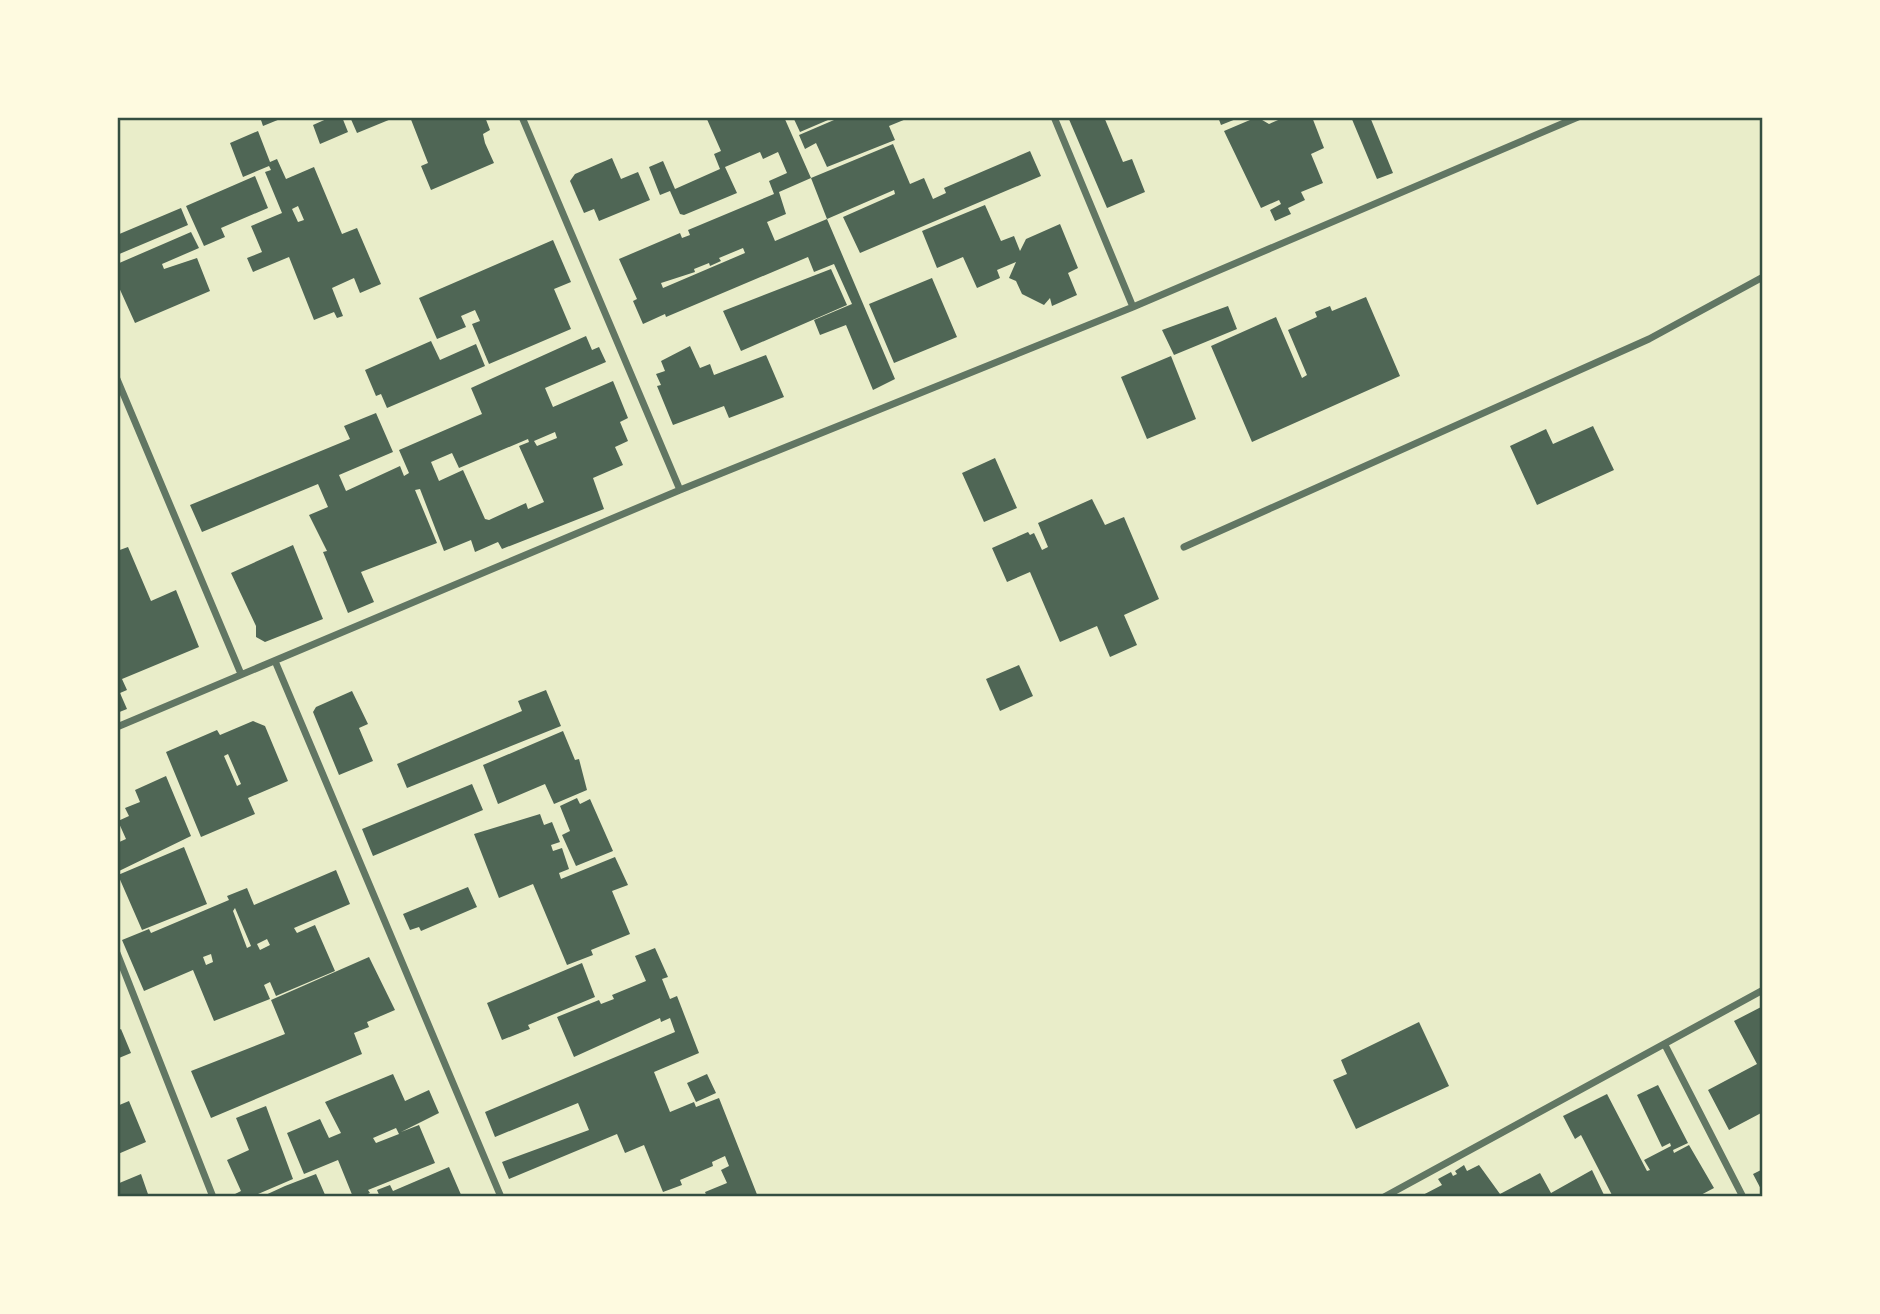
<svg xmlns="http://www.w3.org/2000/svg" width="1880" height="1314" font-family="'Libre Baskerville',serif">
<rect width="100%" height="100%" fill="#e9edc9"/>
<path fill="#4f6655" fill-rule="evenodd" d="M 260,117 L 285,117 L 263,126 Z
M 331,117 L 342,117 L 348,132 L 320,144 L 313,125 Z
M 350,117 L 396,117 L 357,133 Z
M 410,117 L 485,117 L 490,130 L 483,134 L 485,143 L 494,163 L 431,190 L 421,166 L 428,163 Z
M 706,117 L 784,117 L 811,178 L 779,192 L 786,214 L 767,222 L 775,241 L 827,219 L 895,379 L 873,390 L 846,325 L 820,335 L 814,320 L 852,304 L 834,264 L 814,272 L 808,257 L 666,317 L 665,314 L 643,324 L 633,301 L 637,299 L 619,259 L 680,233 L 682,238 L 690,235 L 688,230 L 774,194 L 769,181 L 787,173 L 778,152 L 763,159 L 760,152 L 725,167 L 737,193 L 684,215 L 680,214 L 670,191 L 660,195 L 649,167 L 663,161 L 675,189 L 720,169 L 714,154 L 721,151 ZM 743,248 L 745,253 L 663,288 L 661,283 L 695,272 L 694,269 L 709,263 L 710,266 L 721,261 L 719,258 Z
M 793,117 L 835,117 L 800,132 Z
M 841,117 L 911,117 L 889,126 L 895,140 L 827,167 L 816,143 L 805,149 L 799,135 Z
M 1068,117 L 1104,117 L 1123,162 L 1132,159 L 1145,192 L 1107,208 Z
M 1218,117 L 1241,117 L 1221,125 Z
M 1257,117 L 1269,124 L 1285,117 L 1312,117 L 1324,148 L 1311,154 L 1323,183 L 1301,192 L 1305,200 L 1288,208 L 1291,214 L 1275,221 L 1270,210 L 1281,204 L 1279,200 L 1261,208 L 1224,131 Z
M 1351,117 L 1370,117 L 1393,173 L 1377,179 Z
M 258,131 L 270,162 L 277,159 L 286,179 L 314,167 L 342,234 L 357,228 L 381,284 L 360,293 L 354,278 L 332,288 L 343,316 L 337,318 L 334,312 L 314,320 L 289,257 L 253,272 L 247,258 L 262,252 L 251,226 L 282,213 L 265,172 L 271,170 L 269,166 L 243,177 L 230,143 ZM 298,206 L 304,220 L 298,222 L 292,209 Z
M 893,144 L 910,184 L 924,178 L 933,199 L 946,193 L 944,188 L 1030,151 L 1041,176 L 860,253 L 843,217 L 895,194 L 894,190 L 827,219 L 811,178 Z
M 612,158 L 621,179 L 638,172 L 650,200 L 599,221 L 594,209 L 584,213 L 570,181 L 575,174 Z
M 255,176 L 268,208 L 221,228 L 225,237 L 204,246 L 186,206 Z
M 985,205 L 1001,241 L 1014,236 L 1020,251 L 1026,239 L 1060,224 L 1078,268 L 1068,273 L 1077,295 L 1052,306 L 1050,298 L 1044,305 L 1022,294 L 1016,281 L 1009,278 L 1016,262 L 997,270 L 1000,278 L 977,288 L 963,257 L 937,268 L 922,231 Z
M 181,208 L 188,225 L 117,255 L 117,235 Z
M 191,232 L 199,248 L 162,264 L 164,269 L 197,258 L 210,291 L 135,323 L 117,283 L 117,264 Z
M 553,240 L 571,282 L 554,289 L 571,329 L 489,364 L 472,324 L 480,321 L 475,310 L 461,316 L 466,327 L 437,339 L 419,298 Z
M 831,269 L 847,305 L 741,351 L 723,311 Z
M 932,278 L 957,337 L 894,363 L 869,304 Z
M 1366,297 L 1400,376 L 1252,442 L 1211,346 L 1276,317 L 1302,378 L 1307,375 L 1288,330 L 1317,317 L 1315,312 L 1330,306 L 1332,311 Z
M 1228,306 L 1237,329 L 1174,355 L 1162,330 Z
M 586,336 L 592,350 L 599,347 L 606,362 L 545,388 L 553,407 L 613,381 L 628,418 L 620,422 L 628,441 L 615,447 L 623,465 L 593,478 L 604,509 L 502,549 L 498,542 L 475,552 L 471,540 L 444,551 L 420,489 L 415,490 L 437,543 L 361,572 L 374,602 L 348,613 L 323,552 L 327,551 L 309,515 L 328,507 L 318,484 L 202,532 L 190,505 L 350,439 L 344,426 L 376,413 L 393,452 L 339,475 L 346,491 L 400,466 L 404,476 L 409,473 L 399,450 L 482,414 L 471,388 ZM 555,432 L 557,438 L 537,446 L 534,441 ZM 528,439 L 529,442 L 519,446 L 544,502 L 528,509 L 526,503 L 489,520 L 485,519 L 463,470 L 439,481 L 431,462 L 452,453 L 459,468 Z
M 431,341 L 440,360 L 476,344 L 485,366 L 387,408 L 381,394 L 376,396 L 365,370 Z
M 690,346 L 700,368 L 710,364 L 714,375 L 766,355 L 784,397 L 729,418 L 724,406 L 673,425 L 657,386 L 661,385 L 656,374 L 665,371 L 661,361 Z
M 1171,356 L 1196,419 L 1147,439 L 1121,377 Z
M 1593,426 L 1614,470 L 1537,505 L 1510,446 L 1546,429 L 1553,444 Z
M 995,458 L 1017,508 L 984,522 L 962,473 Z
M 1092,499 L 1105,525 L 1124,517 L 1159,599 L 1124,615 L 1137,645 L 1110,657 L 1097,626 L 1060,642 L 1030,572 L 1007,582 L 992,548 L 1028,532 L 1030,535 L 1034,533 L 1042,550 L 1048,547 L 1038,523 Z
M 293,545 L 323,619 L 265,642 L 256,637 L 256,626 L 231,573 Z
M 128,547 L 151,601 L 176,590 L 199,647 L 122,679 L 127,690 L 120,693 L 127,709 L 117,713 L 117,551 Z
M 1019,665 L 1033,696 L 1000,711 L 986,679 Z
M 546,690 L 561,726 L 407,788 L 397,764 L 522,711 L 518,701 Z
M 352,691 L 368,724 L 359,728 L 373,761 L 339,775 L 313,712 L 316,707 Z
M 253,721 L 265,726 L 288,781 L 248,798 L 255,814 L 201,837 L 166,752 L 217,730 L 220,735 ZM 228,754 L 241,784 L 237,786 L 224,756 Z
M 563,731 L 575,760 L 579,759 L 587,790 L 554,804 L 545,784 L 498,804 L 483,765 Z
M 166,776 L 191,836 L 117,872 L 117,843 L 126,839 L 118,821 L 129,816 L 125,808 L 140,802 L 135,790 Z
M 472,784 L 483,810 L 373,856 L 362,829 Z
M 577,798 L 580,804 L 590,799 L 613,851 L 576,866 L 562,835 L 570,831 L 560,806 Z
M 540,814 L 544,825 L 552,822 L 560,842 L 551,845 L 553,851 L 562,848 L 569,869 L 559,873 L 561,879 L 615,857 L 628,885 L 612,891 L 630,934 L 591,950 L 593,955 L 567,965 L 533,884 L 499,898 L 474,834 Z
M 184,847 L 207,904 L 142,930 L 118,875 Z
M 336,870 L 350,904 L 294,928 L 297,933 L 315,925 L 335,971 L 276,996 L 270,982 L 264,985 L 270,999 L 214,1021 L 193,970 L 144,991 L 122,940 L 149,929 L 151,933 L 229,900 L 227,896 L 247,888 L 254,905 ZM 235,908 L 251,946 L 247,948 L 233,911 ZM 267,939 L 270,945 L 260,950 L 257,944 ZM 211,954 L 213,962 L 206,965 L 203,957 Z
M 468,887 L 477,907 L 421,931 L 419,927 L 410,930 L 403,914 Z
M 655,948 L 668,977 L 662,979 L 670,999 L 677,996 L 699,1053 L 654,1072 L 670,1112 L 694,1102 L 696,1107 L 719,1098 L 758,1197 L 707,1197 L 705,1192 L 727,1183 L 721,1170 L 729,1166 L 725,1156 L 712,1162 L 713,1166 L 680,1180 L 682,1185 L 663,1192 L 644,1145 L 625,1153 L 617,1134 L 509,1179 L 502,1162 L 589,1130 L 578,1103 L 495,1137 L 485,1112 L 675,1032 L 670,1018 L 661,1022 L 660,1018 L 574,1057 L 557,1017 L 599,1000 L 601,1004 L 614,999 L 612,995 L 646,981 L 635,956 Z
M 369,957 L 395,1010 L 367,1022 L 369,1027 L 354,1033 L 362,1054 L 211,1118 L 191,1071 L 285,1034 L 271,1000 Z
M 582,963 L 595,997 L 528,1025 L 530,1029 L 502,1040 L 487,1003 Z
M 1763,1006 L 1763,1112 L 1729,1130 L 1708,1090 L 1757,1064 L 1734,1021 Z
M 1419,1022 L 1449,1086 L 1356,1129 L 1333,1080 L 1347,1074 L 1341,1060 Z
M 121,1029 L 131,1053 L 119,1058 L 117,1031 Z
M 393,1074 L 405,1101 L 429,1090 L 439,1113 L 401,1132 L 419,1125 L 435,1163 L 368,1190 L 370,1193 L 362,1197 L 353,1197 L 338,1160 L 304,1174 L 287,1133 L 320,1119 L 329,1138 L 341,1133 L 325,1102 ZM 396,1128 L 399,1134 L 376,1143 L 373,1138 Z
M 707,1074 L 716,1093 L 696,1102 L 687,1083 Z
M 1658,1085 L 1688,1143 L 1673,1150 L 1674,1153 L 1689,1145 L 1714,1188 L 1697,1197 L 1630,1197 L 1629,1194 L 1613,1197 L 1581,1135 L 1575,1139 L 1563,1116 L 1607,1094 L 1647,1171 L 1650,1170 L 1644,1160 L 1671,1146 L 1670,1143 L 1662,1147 L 1637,1095 Z
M 129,1101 L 146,1142 L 118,1154 L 117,1106 Z
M 266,1106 L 293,1179 L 251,1197 L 229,1197 L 241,1191 L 227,1160 L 249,1150 L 236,1118 Z
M 1464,1165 L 1467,1171 L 1479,1165 L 1500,1194 L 1540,1173 L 1551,1193 L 1592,1170 L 1605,1197 L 1419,1197 L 1442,1185 L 1438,1179 L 1451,1172 L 1453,1176 L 1457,1174 L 1455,1171 Z
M 449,1167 L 462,1197 L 380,1197 L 377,1190 L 390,1185 L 393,1191 Z
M 1763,1169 L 1763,1193 L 1753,1174 Z
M 141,1174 L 149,1197 L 121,1197 L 117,1184 Z
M 316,1174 L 326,1197 L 261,1197 L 285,1186 Z"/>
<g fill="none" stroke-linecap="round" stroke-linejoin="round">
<path stroke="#617663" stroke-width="7" d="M 522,117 L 680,490
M 1054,117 L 1133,307
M 117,379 L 241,674
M 1184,547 L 1649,339 L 1763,277
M 275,661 L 501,1197
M 117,727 L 680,490 L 1133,307 L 1578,117
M 117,953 L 213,1197
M 1665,1045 L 1743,1197
M 1384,1197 L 1763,990"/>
</g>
<rect width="1880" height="1314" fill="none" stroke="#fefae0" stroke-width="238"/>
<rect x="119" y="119" width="1642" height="1076" fill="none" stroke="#344e41" stroke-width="2.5"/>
</svg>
